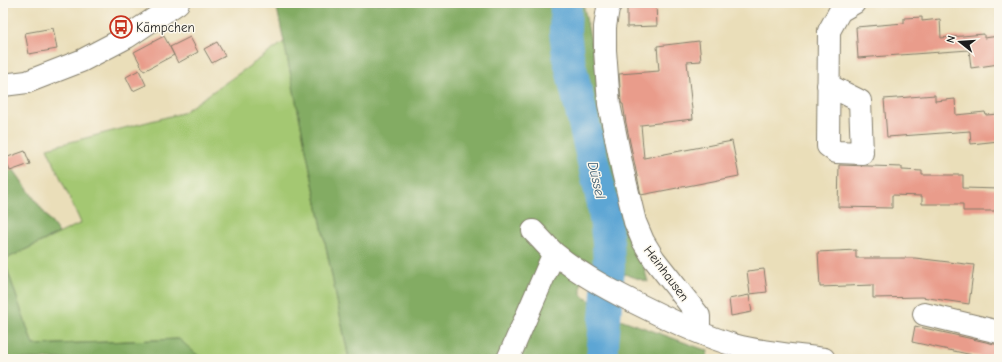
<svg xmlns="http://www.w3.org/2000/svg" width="1002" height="362" font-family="'Comic Neue',sans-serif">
<rect width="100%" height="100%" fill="#fbf7ec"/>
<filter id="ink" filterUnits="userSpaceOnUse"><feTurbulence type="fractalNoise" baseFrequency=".025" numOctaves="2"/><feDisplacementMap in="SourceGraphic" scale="8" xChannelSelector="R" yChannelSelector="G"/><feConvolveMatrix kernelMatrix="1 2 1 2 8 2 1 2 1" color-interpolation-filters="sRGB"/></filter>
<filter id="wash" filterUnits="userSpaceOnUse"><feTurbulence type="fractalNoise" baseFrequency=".012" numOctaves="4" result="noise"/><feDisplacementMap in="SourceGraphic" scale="16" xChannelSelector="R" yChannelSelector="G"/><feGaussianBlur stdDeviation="0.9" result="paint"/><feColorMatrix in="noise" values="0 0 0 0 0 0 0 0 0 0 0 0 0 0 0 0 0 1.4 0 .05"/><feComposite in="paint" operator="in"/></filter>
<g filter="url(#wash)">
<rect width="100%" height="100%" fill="#eadeb9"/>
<path fill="#a4c872" stroke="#607247" d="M 284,42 L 349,359 L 202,359 L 178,339 L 33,345 L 4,260 L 81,223 L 47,148 L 182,113 Z"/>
<path fill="#83ac64" stroke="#506440" d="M 276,3 L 583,3 L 616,164 L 648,282 L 581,259 L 581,295 L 620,319 L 708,351 L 706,359 L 349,359 Z
M 3,155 L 59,233 L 4,260 L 33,345 L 179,339 L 202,359 L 3,359 Z"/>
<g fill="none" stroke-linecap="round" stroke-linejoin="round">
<path stroke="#5da6d4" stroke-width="32" d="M 566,3 L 565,32 L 568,56 L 603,204 L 608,242 L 609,266 L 602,359"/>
</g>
<g id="blocks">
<path fill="#e99c8b" d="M 656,4 L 657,26 L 627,27 L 627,5 Z
M 922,17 L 922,21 L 940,19 L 941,38 L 984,34 L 984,38 L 999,36 L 999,64 L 971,68 L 969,50 L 858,58 L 856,27 L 904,23 L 904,18 Z
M 53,28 L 57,49 L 29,54 L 25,33 Z
M 164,36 L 174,55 L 144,71 L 134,52 Z
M 190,37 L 198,52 L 178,63 L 170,47 Z
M 699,41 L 701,61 L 687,62 L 693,119 L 641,125 L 644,158 L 732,141 L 739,176 L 641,195 L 626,123 L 623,104 L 622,104 L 621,102 L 619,74 L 659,71 L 657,46 Z
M 217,42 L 225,56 L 212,63 L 204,49 Z
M 139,70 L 146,85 L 133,91 L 126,77 Z
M 935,95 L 935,101 L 955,99 L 956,115 L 985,112 L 986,115 L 999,114 L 999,141 L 971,144 L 970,131 L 887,137 L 884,99 Z
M 25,151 L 30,164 L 10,171 L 5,158 Z
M 839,165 L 902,167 L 902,170 L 922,171 L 922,175 L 963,175 L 963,188 L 999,189 L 999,211 L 963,211 L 963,204 L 922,204 L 922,196 L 892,195 L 892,208 L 838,207 Z
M 856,250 L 856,258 L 915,258 L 974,265 L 969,304 L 922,297 L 873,298 L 873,285 L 820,287 L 818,252 Z
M 764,269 L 767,292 L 750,294 L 747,271 Z
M 749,295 L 752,312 L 731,316 L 729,299 Z
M 915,326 L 999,345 L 999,359 L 991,359 L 912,342 Z"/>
</g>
</g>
<g filter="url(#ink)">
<use href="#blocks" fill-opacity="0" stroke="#837d6a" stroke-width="1"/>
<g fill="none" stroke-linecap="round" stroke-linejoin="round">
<g stroke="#837d6a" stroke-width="24">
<path id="minor" d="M 611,3 L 608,8 L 605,27 L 605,50 L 609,104 L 623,172 L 635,222 L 643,241 L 654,259 L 699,316 L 699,332
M 3,85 L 27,82 L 81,61 L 127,37 L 178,3
M 828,85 L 860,101 L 862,153 L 836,152 L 828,146 L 829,31 L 840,11 L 854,3
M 533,231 C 540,238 547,246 554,253 C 582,276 615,293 648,309 C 676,323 704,336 734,345 C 763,353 794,355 824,359
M 924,314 L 999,332
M 508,359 L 554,253"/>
</g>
<use href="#minor" stroke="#fff" stroke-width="22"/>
</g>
</g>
<defs>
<g id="bus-ring" transform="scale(1.15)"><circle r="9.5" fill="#fbf7ec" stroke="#c8321e" stroke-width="1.5"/><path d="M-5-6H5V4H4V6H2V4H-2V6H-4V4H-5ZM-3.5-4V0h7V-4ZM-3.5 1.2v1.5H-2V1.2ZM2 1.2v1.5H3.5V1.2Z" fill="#c8321e"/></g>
</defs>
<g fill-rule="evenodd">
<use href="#bus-ring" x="121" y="27"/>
</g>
<g text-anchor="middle" stroke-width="3" stroke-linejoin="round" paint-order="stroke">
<g font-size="13" fill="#1c1c1c" stroke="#fbf7ec" text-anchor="start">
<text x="136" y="32">Kämpchen</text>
</g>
<g font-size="13" fill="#1c1c1c" stroke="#fbf7ec">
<text transform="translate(667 273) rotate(53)" y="5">Heinhausen</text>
</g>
<g font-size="14" font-style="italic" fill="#395a6f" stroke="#fbf7ec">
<text transform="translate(597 180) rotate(77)" y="5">Düssel</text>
</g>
</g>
<rect width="1002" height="362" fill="none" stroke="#fbf7ec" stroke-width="16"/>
<g transform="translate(960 42) rotate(287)" stroke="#fbf7ec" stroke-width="3" paint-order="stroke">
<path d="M0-3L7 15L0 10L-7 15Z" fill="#1c1c1c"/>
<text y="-6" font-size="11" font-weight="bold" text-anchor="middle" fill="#1c1c1c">N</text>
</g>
</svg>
